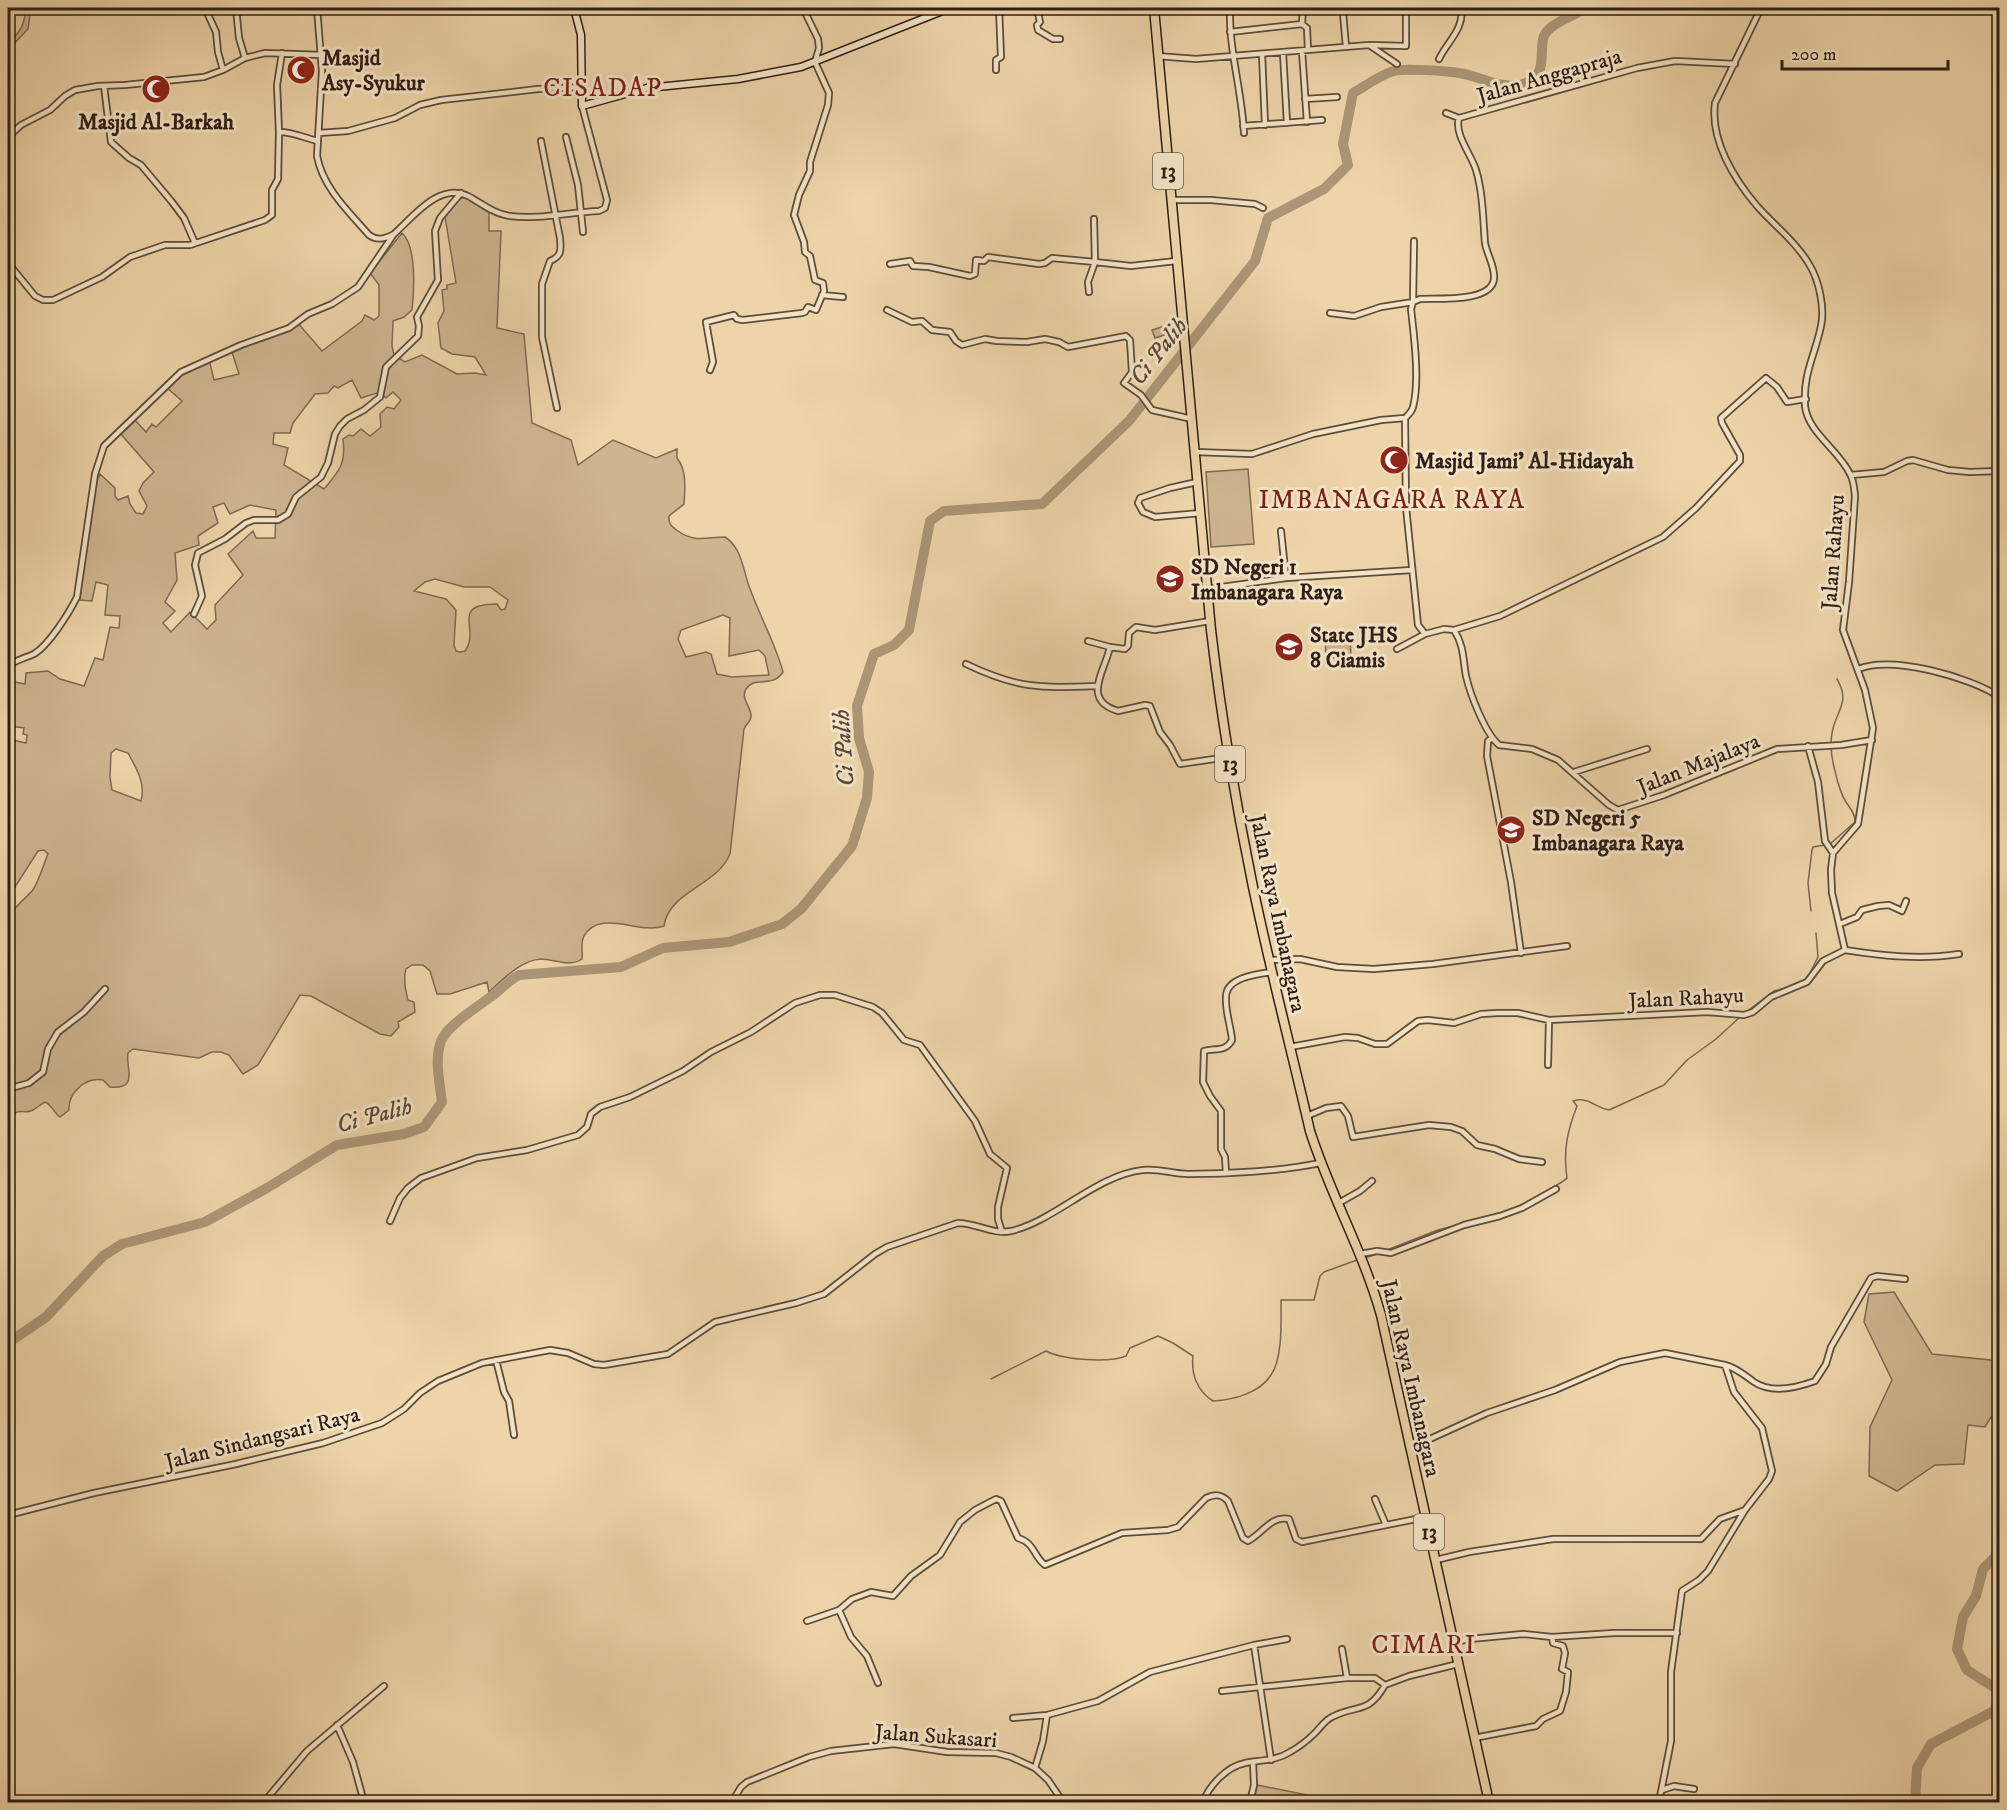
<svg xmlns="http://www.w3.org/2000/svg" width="2007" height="1810" font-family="'IM FELL DW Pica',serif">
<rect width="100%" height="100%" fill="#edd4a9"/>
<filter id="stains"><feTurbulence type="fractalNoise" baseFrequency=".00333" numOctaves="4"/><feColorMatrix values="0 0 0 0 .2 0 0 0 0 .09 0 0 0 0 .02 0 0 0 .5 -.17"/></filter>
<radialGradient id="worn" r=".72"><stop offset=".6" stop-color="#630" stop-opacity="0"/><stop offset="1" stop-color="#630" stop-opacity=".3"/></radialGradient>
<path fill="#cdb590" stroke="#7e6a52" stroke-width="1.5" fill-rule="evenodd" d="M 26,8 L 31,8 L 28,29 L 8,50 L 8,44 C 21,31 24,26 26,8 Z
M 466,197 L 489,213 L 489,231 L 501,231 L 497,328 L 524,334 L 532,423 L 571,440 L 578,465 L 613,440 L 656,458 L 677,449 L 677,458 C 687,470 685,489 684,504 L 669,516 C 668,524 672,527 678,531 C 694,543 707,537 725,537 C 730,540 734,545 737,550 C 743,561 745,575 749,586 C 759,615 775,642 783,672 C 772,689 755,675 746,689 C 740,699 752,707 751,717 C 751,721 746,724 744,729 L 730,854 C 717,886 669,891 664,926 C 639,935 600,908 584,936 C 580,943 583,952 582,959 C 569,968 555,959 541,959 C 521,960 502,980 489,992 L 487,982 L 450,994 L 437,994 L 430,971 L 423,965 L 412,965 L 406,969 C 403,979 405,989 408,1000 L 414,1002 L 415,1012 L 398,1022 L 399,1027 L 391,1036 L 380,1034 L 311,996 L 300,995 L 258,1065 L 243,1074 L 229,1055 L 221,1052 L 212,1052 L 199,1058 L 133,1049 L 128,1053 C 125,1067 140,1090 110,1087 L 103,1080 C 85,1077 68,1093 69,1110 L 60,1117 C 54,1113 52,1105 45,1102 C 41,1104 37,1108 33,1110 C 21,1116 21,1104 8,1121 L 8,921 C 12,908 23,901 32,891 C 38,884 44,863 48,854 L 44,850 L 38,851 L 8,898 L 8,739 L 26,743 L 27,735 L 23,734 L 24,728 L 10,726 L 12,705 L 9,703 L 10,681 L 25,684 L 26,673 L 48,671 L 60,679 L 84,686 L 95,658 L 103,660 L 110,627 L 119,628 L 120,616 L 105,615 L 108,585 L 96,582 L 92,601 L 80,600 L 89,499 L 100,474 L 115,488 L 115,496 L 118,500 L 128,496 L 130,504 L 136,513 L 143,514 L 147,506 L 139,491 L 143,483 L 154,472 L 120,433 L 135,420 L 146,432 L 152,424 L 156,427 L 182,401 L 166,387 L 178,375 L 209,359 L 214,380 L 239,374 L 231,349 L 289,328 L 297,322 L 322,351 L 362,321 L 365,315 L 374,320 L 379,316 L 379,285 L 370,273 L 402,233 C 417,246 414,292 412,310 L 404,317 L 393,321 L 392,346 L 394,355 L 405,362 L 422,355 L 457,374 L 475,373 L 486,375 L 475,357 L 452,354 L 441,348 L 438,323 L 444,311 L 442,290 L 447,289 L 447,285 L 456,283 L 445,217 L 460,198 ZM 352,380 L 361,398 L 380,392 L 386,398 L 393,392 L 401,400 L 394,409 L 387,407 L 380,414 L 381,427 L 370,436 L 361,429 L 353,436 L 349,435 L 343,439 C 346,464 340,470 324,489 L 284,465 L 288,448 L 273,444 L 274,433 L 290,433 L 293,423 L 315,394 L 328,393 L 334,386 L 338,388 ZM 224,503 L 230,514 L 250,505 L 276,510 L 275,538 L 256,538 L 253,531 L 228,554 L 243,575 L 215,605 L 216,620 L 207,629 L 190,612 L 171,632 L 163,623 L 175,611 L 165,602 L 177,580 L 175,553 L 199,545 L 198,536 L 218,523 L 213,507 ZM 435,579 L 464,587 L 490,587 L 508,600 L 505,609 L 501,610 L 497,604 C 449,604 481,629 465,651 L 460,652 L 456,651 L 454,645 L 456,610 L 446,599 L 414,591 L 425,582 ZM 723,615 L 730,618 L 729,656 L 759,650 L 765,656 L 769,675 L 732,677 L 717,674 L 711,654 L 706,652 L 686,657 L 678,639 L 681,630 ZM 116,749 L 128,753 C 136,768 146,783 141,801 L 112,790 L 110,777 L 111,753 Z
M 1171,324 L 1174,332 L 1155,338 L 1152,330 Z
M 1248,469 L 1254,544 L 1211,547 L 1206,472 Z
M 1350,635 L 1351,657 L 1326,658 L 1325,637 Z
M 1894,1292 L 1932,1354 L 2000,1361 L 1999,1415 L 1991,1417 L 1985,1427 L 1968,1425 L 1964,1464 L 1935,1465 L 1897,1491 L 1869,1476 L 1870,1427 L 1892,1380 L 1864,1322 L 1869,1294 Z
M 1257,1785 L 1342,1802 L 1253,1802 Z"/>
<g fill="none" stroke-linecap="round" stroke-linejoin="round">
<path stroke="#7a6650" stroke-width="1.5" d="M 1830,844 L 1855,822 C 1856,815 1850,808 1846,802 C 1841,794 1837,780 1835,771 C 1832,760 1830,744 1832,733 C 1836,710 1851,703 1837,679
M 1811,911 L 1808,883 L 1812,850 L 1813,847 L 1825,845
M 1809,975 L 1818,957 L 1816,933
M 1746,1012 L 1774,991 L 1793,986
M 1512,1209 C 1520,1206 1564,1182 1567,1178 C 1563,1151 1567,1132 1577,1106 L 1573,1101 C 1589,1096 1595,1108 1609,1110 L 1664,1085 L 1687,1060 L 1716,1039 L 1740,1017
M 1387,1250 L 1438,1230 L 1476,1220
M 1365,1258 L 1380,1253
M 991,1379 L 1046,1351 C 1063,1360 1109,1363 1126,1356 L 1130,1348 L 1158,1336 L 1173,1343 L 1193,1356 C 1191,1374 1197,1391 1213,1401 C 1233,1400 1260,1393 1271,1375 C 1283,1358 1281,1320 1281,1300 L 1314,1300 L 1320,1276 L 1324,1272 L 1357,1260"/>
<path stroke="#ac9677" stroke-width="10" d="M 8,1343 L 46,1317 L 103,1256 L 122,1244 L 205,1222 L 267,1188 L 337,1145 L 404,1134 L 424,1127 L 442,1102 C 440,1083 434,1060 441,1041 C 447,1026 476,1008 489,998 C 500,991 507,981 519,975 L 621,967 L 663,948 L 729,942 L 782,924 L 801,909 L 852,846 L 867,798 L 869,772 L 859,738 L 857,706 L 874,654 L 894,645 L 909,630 L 930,521 L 944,511 L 1042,504 L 1129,421 L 1255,261 L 1268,218 L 1324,189 L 1348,165 L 1343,144 L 1353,93 C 1365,86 1382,74 1394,71 C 1402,68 1448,71 1459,73 C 1482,76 1506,94 1530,81 C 1546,72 1540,53 1543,39 C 1546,24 1573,17 1586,8
M 2000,1552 L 1983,1569 L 1976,1596 L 1963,1617 L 1957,1649 L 1967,1670 L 2000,1691
M 1915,1802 L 1917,1768 L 1931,1744 L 1994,1711 L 2000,1696"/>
<g stroke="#5e4c3a" stroke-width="8">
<path id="street" d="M 205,8 L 216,32 L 218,52 L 223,70
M 236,8 L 239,38 L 245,58
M 317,8 L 322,71 L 317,156 C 323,188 348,211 369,235 C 377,241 385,239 394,234 C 413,217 439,182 468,196 C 481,203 494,214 510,216 C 538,220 570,212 599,211 L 605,208 L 607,200 L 582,106
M 1037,8 L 1040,22 L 1037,25 L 1038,30 L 1053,39 L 1060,39
M 1234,8 L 1230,10 C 1229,51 1242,92 1244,133
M 1303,8 L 1302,24 L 1307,28 L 1308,50
M 1343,13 L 1346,47
M 1230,32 L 1302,24
M 1371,45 L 1406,46 L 1406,8
M 1302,51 L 1307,122
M 1283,53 L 1287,123
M 1262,54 L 1265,125
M 1157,56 L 1196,59 L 1369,45 L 1397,64
M 1439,59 C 1447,42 1465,28 1461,8
M 996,70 L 996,60 L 1001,57 L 999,8
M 104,86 L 111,142 L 129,158 L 141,165 L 172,202 L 184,218 L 195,243
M 1305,99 L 1337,97
M 1446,113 L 1459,118
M 1243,126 L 1322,120
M 279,132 L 277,85 L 282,53
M 319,133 L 348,131 L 395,118 L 420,105 L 441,100 L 538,89 L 582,87
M 8,137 L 21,125 L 50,110 L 65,96 L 75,90 L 98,86 L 125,85 L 204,77 L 223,70 L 245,58 L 265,53 L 322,55
M 566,137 L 578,185 L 583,232
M 541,141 L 560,238 C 561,250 562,256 550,261 L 542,284 L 542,337 L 557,408
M 1171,200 L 1211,200 L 1255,204 L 1263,208
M 1094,219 L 1095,262 L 1131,266 L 1176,261
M 8,263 L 35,296 L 43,300 L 53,300 L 102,277 L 130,257 L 165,245 L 190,245 L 265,220 L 272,215 L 272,190 L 278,179 L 279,132 C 294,132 304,138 318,141
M 890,264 L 910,261 L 913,266 L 929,267 L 970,276 L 975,274 L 976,260 L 984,261 L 988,257 L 1039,264 L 1045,263 L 1052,258 L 1095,262 L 1088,282 L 1089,292
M 822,295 L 843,297
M 887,310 L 912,322 L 922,321 L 932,330 L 950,332 L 956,341 L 962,345 L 985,339 L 997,341 L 1027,342 L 1045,339 L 1059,342 L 1068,347 L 1126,336 L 1130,340 L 1132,372 L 1124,383 L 1141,395 L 1152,410 L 1192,419
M 1330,313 L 1354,316 L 1381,307 L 1413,302 L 1414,241
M 710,370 L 713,362 L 706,322 L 734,315 L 737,319 L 743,320 L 802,313 L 805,312 L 808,307 L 816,310 L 824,291 L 823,283 L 815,280 L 810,256 L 805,252 L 804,242 L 794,215 L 799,195 L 810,171 L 810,162 L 828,105 L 829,93 L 815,62 L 819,48 L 818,39 L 803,8
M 1405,418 L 1406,507 L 1418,625 L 1425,634 L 1444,629 L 1454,630 C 1464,645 1463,660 1466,676 C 1470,694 1485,733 1499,745 L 1532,749 L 1558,760 L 1609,805 L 1618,810 L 1664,795 L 1777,749 L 1841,745 L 1872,740
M 1195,452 L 1252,454 L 1313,434 L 1381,420 L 1405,418 C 1408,415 1412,412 1413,407 C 1420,381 1414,336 1411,309 L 1413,302 L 1420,299 C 1437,298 1493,303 1494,278 C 1495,266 1487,255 1485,243 C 1483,219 1483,193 1476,170 C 1471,154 1454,134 1459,118 L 1637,68 L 1675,61 L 1735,64
M 1851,475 L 1884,472 L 1907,461 L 1913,460 L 1948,470 L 1970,472 L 2000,471
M 1197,482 L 1170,488 L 1140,498 L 1138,503 L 1143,512 L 1155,517 L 1201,513
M 1281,531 L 1286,578
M 1207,589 L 1286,578 L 1412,570
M 194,614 L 202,596 L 195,565 L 198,553 L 225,539 L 246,523 L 254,520 L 278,520 L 288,514 L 296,497 L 321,477 L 328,463 L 335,434 L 340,426 L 347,419 L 364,410 L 380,397 L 386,367 L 418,336 L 419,326 L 417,317 L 438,280 L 435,231 L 440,218 L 461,193
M 1454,630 L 1500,616 L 1663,537 L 1696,508 L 1740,461 L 1740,455 L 1722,423 L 1721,418 L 1766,378 L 1777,387 L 1787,402 L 1806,399
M 1088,641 L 1110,647 C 1105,671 1081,700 1118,711 L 1145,705 L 1150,706 L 1160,732 L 1170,745 L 1180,764 L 1228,757
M 1110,647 L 1125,649 L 1128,646 L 1129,633 L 1136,627 L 1155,630 L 1210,621
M 1397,649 L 1425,634
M 966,664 C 1018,689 1040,688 1097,686
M 8,666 C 16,660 25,658 34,654 C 49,645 69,613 77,597 L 95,474 L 104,446 L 181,372 L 241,345 L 289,328 L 308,314 L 332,304 L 358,287 L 394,234
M 1858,669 C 1893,655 1969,677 2000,697
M 1492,738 L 1488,741 L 1487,756 L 1511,882 L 1521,953
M 1808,746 L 1818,782 L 1825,841 L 1833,853
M 1574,772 L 1647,749
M 1840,924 L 1857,917 L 1862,910 L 1878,906 L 1889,905 L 1902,911 L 1906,901
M 1845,950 C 1883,956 1921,960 1959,954
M 1270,960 L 1300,959 L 1337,967 L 1374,969 L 1433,964 L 1567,946
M 1290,1047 L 1345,1037 L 1358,1038 L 1375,1044 L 1387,1044 L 1418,1021 L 1428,1020 L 1454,1023 L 1481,1014 L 1497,1013 L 1518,1013 L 1549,1020 L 1707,1012 L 1744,1015 L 1753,1012 L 1771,997 L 1807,982 L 1823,961 L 1845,950 L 1832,893 L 1831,870 L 1833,853 L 1858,824 L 1873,728 L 1865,690 L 1843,630 L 1849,582 L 1855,496 C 1854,488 1854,481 1850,474 C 1839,450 1808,433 1805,406 C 1803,372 1815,356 1821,326 C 1825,308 1819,280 1809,264 C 1796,242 1774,225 1757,206 C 1734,179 1710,140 1715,103 L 1761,8
M 1548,1065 L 1549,1020
M 8,1089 L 29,1083 L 43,1072 L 48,1049 L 58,1032 L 84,1012 L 105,989
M 1307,1116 L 1326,1108 L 1341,1106 L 1348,1116 L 1353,1137 L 1429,1125 L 1451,1127 L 1462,1131 L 1477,1145 L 1495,1149 L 1519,1159 L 1542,1162
M 1226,1173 L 1225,1157 L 1221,1149 L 1221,1111 L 1210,1096 L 1203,1082 L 1204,1051 C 1215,1048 1226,1052 1232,1040 C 1231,1027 1225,1011 1226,997 C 1226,977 1258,974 1273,972
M 1337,1204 L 1360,1191 L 1372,1181
M 390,1221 L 400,1198 L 408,1188 L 421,1178 L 477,1158 L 527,1150 L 578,1135 L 587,1127 L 591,1114 L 600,1107 L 630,1097 L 683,1071 L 711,1052 L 751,1032 L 795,1003 L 820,995 L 835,995 L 873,1007 L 882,1013 L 904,1040 L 920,1045 L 975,1121 L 990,1154 L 1007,1168 L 998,1207 L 998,1219 L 1002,1232
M 1360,1254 L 1377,1251 L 1391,1253 L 1464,1225 L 1500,1216 L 1522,1208 L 1556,1189
M 496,1360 L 504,1392 L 509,1401 L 514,1435
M 1725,1365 C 1737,1368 1744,1375 1754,1382 C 1772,1394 1796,1388 1815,1381 L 1826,1364 L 1831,1347 L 1871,1278 L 1877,1276 L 1905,1279
M 1410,1448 L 1487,1413 L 1555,1390 L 1620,1362 L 1665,1353 L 1725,1365 L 1734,1392 L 1762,1428 L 1772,1471 L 1769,1479 L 1745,1510 L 1720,1519 L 1701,1539 L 1553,1539 L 1469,1552 L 1436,1560
M 1375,1499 L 1386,1525
M 8,1515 L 94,1493 L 236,1464 L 323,1443 L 382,1423 L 404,1409 L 420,1393 L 438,1381 L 482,1363 L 550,1350 L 568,1353 L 594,1364 L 604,1365 L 668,1354 L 715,1322 L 796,1303 L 824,1294 L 875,1254 L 887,1247 L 958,1223 C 976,1223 993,1235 1011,1231 C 1055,1221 1096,1175 1143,1170 C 1158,1168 1173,1174 1188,1174 C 1228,1174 1282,1171 1320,1163
M 839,1610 L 851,1637 L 867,1656 L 878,1683
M 807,1621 L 839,1610 L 852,1599 L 871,1592 L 893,1596 L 911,1576 L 940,1555 L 960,1522 L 975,1510 L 996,1499 L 1001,1501 L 1018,1538 C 1035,1543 1033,1556 1045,1565 L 1122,1533 L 1168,1530 L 1178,1527 L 1206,1498 C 1215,1494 1221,1494 1228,1501 L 1243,1538 L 1248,1541 C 1262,1534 1271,1515 1289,1519 L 1296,1539 L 1302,1542 L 1426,1517
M 1453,1642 L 1470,1639 L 1523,1634 L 1552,1637 L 1614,1633 L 1677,1633
M 1254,1645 L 1287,1639
M 1342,1649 L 1347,1678
M 1222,1691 L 1347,1678 L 1375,1678 L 1385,1685 L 1409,1676 L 1458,1664
M 1013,1718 L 1047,1715 L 1098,1701 L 1150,1672 L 1254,1645 L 1271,1760
M 337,1725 L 353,1762 L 364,1802
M 1474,1738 L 1536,1726 L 1543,1719 L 1560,1711 L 1566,1692 L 1568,1672 L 1562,1669 L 1565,1653 L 1563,1646 L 1553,1643 L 1552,1637
M 1035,1768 L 1043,1741 L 1047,1715
M 1662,1790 L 1674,1786 L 1694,1789
M 655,1801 L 656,1802
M 264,1802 L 307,1751 L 384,1686
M 732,1802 L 741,1787 L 747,1782 L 809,1757 L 831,1751 L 894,1744 L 947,1752 L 996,1753 L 1011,1757 L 1035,1768 L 1048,1780 L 1063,1802
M 1203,1802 C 1209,1786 1226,1767 1245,1763 C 1260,1760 1276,1761 1290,1752 C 1299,1747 1308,1740 1315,1733 C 1321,1727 1325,1720 1332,1717 C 1357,1704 1368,1715 1385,1685
M 1250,1802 L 1254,1785 L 1253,1762
M 1659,1802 L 1671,1741 L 1671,1672 L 1682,1591 L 1699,1580 L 1708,1571 L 1745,1510"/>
</g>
<g stroke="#2e1e15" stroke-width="9">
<path id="secondary" d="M 574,8 L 581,35 L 582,106 L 647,88 L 738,79 L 801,67 L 950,8"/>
</g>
<g stroke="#2e1e15" stroke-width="11">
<path id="highway" d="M 1154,8 L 1211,630 C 1221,715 1235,799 1252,882 C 1269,966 1291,1048 1310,1131 C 1330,1194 1363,1251 1381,1315 L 1489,1802"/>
</g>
<use href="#street" stroke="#f3e3c7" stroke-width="4.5"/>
<use href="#secondary" stroke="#f3e3c7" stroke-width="6"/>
<use href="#highway" stroke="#edd4a9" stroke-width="8"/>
</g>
<defs>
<g id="mosque-disc" transform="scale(1.5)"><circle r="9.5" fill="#8f2418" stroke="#f3e3c7"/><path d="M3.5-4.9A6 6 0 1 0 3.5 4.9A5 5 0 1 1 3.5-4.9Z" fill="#fff"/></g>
<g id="school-disc" transform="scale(1.5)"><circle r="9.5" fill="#8f2418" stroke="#f3e3c7"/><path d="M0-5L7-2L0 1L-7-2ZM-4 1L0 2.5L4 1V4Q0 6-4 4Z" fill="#fff"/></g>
</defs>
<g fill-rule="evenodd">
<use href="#mosque-disc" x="301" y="70"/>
<use href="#mosque-disc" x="156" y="89"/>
<use href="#mosque-disc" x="1394" y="460"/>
<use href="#school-disc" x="1170" y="579"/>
<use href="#school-disc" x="1289" y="647"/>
<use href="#school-disc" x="1511" y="830"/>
</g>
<g text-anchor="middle" stroke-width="6" stroke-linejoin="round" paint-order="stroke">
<g fill="#f3e3c7" stroke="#69594a" stroke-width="1.5">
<rect x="1153" y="153" width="30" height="36" rx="4.5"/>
<rect x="1215" y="746" width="30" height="36" rx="4.5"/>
<rect x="1414" y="1514" width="30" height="36" rx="4.5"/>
</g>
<g font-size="21" font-weight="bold" fill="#2e1e15">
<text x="1168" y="178">13</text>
<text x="1230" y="771">13</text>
<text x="1429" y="1539">13</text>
</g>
<g font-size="22" font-weight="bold" fill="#2e1e15" stroke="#f3e3c7" text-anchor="start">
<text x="322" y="65">Masjid<tspan x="322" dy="25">Asy-Syukur</tspan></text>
<text x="156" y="129" text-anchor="middle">Masjid Al-Barkah</text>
<text x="1415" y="468">Masjid Jami' Al-Hidayah</text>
<text x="1191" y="574">SD Negeri 1<tspan x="1191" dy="25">Imbanagara Raya</tspan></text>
<text x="1310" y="642">State JHS<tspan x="1310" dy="25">8 Ciamis</tspan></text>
<text x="1532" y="825">SD Negeri 5<tspan x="1532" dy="25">Imbanagara Raya</tspan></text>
</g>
<g font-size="22" fill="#2e1e15" stroke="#f3e3c7">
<text transform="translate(1549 75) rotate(-16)" y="8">Jalan Anggapraja</text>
<text transform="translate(1832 552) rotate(-86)" y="8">Jalan Rahayu</text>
<text transform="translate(1698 763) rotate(-22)" y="8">Jalan Majalaya</text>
<text transform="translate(1279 913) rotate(78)" y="8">Jalan Raya Imbanagara</text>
<text transform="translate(1686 997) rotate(-3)" y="8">Jalan Rahayu</text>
<text transform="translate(1412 1378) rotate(77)" y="8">Jalan Raya Imbanagara</text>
<text transform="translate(262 1437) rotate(-14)" y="8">Jalan Sindangsari Raya</text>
<text transform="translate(936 1735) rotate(4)" y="8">Jalan Sukasari</text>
</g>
<g font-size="24" font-style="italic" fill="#5a4837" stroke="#f3e3c7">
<text transform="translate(1158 351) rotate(-52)" y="8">Ci Palih</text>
<text transform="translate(843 748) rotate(-94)" y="8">Ci Palih</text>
<text transform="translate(374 1115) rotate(-15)" y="8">Ci Palih</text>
</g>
<g font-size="26" letter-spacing="1.5" fill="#7a1f14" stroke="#f3e3c7">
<text x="603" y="96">CISADAP</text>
<text x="1392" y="508">IMBANAGARA RAYA</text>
<text x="1424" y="1653">CIMARI</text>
</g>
</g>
<rect width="2007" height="1810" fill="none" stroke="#edd4a9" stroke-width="30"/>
<rect x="9" y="9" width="1989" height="1792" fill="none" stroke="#2e1e15" stroke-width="3"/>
<rect x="15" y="15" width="1977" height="1780" fill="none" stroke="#2e1e15" stroke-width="1.5"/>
<path d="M1782 60v9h166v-9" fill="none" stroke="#2e1e15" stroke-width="3"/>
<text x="1791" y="60" font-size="18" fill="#2e1e15" stroke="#f3e3c7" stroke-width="4.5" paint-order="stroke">200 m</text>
<rect width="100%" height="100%" filter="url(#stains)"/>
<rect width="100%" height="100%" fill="url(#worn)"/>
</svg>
